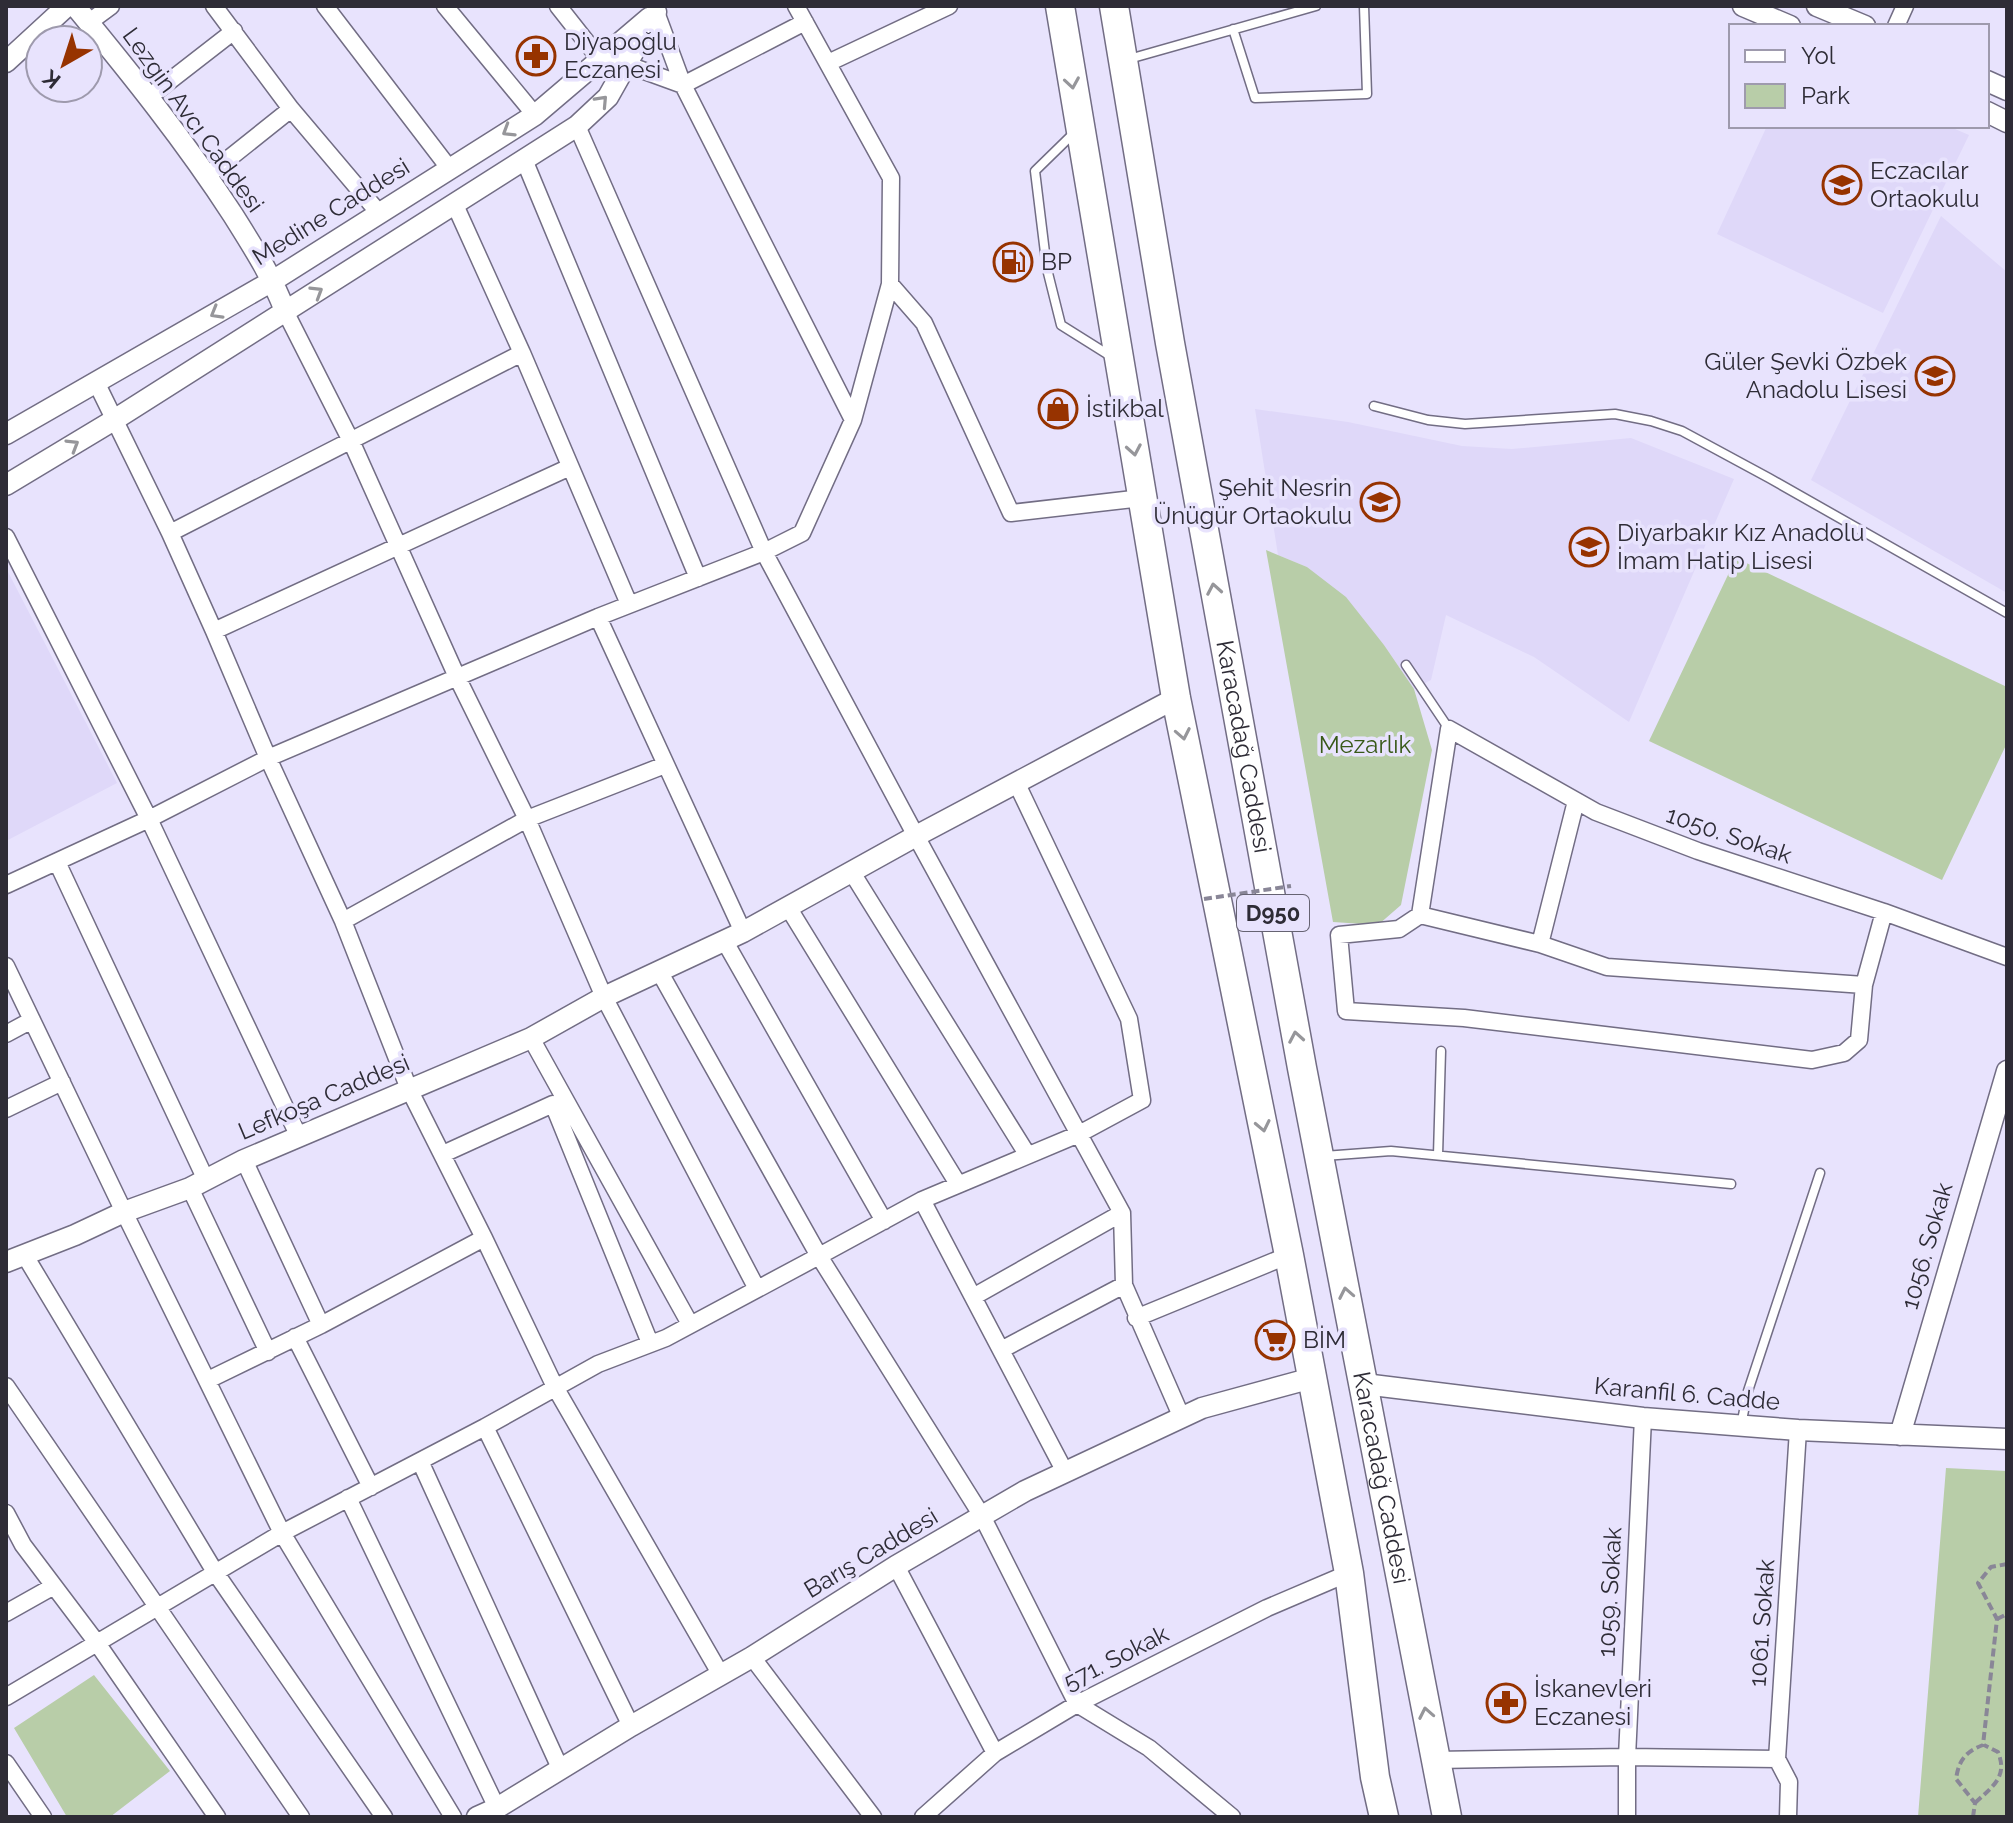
<svg xmlns="http://www.w3.org/2000/svg" width="2013" height="1823" font-family="Raleway,sans-serif">
<rect width="100%" height="100%" fill="#e8e3fd"/>
<path fill="#dfd8f9" d="M 1767,126 L 1948,126 L 1969,135 L 1883,313 L 1717,234 Z
M 1941,216 L 2007,272 L 2007,593 L 1811,480 Z
M 1255,409 L 1348,422 L 1462,446 L 1512,449 L 1631,438 L 1734,479 L 1629,722 L 1534,657 L 1446,615 L 1431,680 L 1414,689 L 1384,645 L 1307,567 L 1278,555 Z
M 6,568 L 117,783 L 6,841 Z"/>
<path fill="#b8cda8" d="M 1266,550 L 1307,567 L 1346,597 L 1384,645 L 1414,689 L 1432,750 L 1401,905 L 1378,925 L 1333,922 Z
M 1736,558 L 2007,687 L 2007,743 L 1942,880 L 1649,741 Z
M 1946,1468 L 2007,1471 L 2007,1817 L 1918,1817 Z
M 94,1675 L 170,1771 L 110,1817 L 67,1817 L 14,1728 Z"/>
<g fill="none" stroke-linecap="round" stroke-linejoin="round">
<g stroke="#726d84" stroke-width="11">
<path id="service" d="M 1233,29 L 1255,98 L 1367,94 L 1364,6
M 1129,59 L 1316,6
M 1076,131 L 1035,171 L 1047,269 L 1061,325 L 1112,357
M 1374,406 L 1428,420 L 1465,424 L 1615,414 L 1651,421 L 1682,431 L 1769,478 L 2007,613
M 1406,665 L 1449,729
M 1438,1155 L 1441,1051
M 1324,1156 L 1391,1151 L 1731,1184
M 1741,1425 L 1748,1391 L 1820,1173"/>
</g>
<g stroke="#726d84" stroke-width="19">
<path id="minor" d="M 214,6 L 291,109 L 379,213
M 325,6 L 449,168
M 445,6 L 535,115
M 558,6 L 599,58 L 628,65 L 683,85 L 805,22
M 656,12 L 683,85 L 853,420 L 890,284 L 891,178 L 796,6
M 88,23 L 111,6
M 1896,26 L 1905,6
M 828,63 L 949,6
M 149,97 L 234,31
M 525,162 L 698,578
M 207,176 L 291,109
M 455,205 L 522,353 L 629,604
M 890,284 L 924,323 L 1011,513 L 1142,498
M 285,311 L 352,443 L 457,677 L 527,819 L 604,997 L 757,1289
M 96,382 L 170,533 L 214,631 L 268,758 L 343,921 L 409,1089 L 484,1238 L 555,1387 L 721,1675
M 853,420 L 802,533 L 764,552 L 916,836 L 1122,1213 L 1124,1285 L 1182,1418
M 170,533 L 522,353
M 6,537 L 149,819 L 299,1137
M 598,617 L 743,932
M 214,631 L 570,467
M 1016,782 L 1129,1019 L 1142,1100 L 1079,1134 L 922,1200 L 819,1256 L 982,1516 L 1077,1704 L 1149,1748 L 1232,1817
M 57,862 L 206,1180
M 851,871 L 1027,1154
M 6,885 L 149,819 L 268,758 L 598,617 L 764,552 L 577,126
M 788,907 L 958,1184
M 1884,912 L 1864,985 L 1859,1040 L 1844,1053 L 1812,1060 L 1464,1018 L 1346,1011 L 1339,935 L 1399,929 L 1420,915 L 1449,729 L 1596,812 L 1698,851 L 1884,912 L 2007,957
M 1420,915 L 1540,944 L 1607,967 L 1864,985
M 343,921 L 527,819 L 665,765
M 724,940 L 884,1221
M 1540,944 L 1576,801
M 6,966 L 124,1212 L 282,1533 L 453,1817
M 6,1034 L 32,1020
M 531,1038 L 690,1324
M 6,1109 L 62,1082
M 443,1154 L 553,1104 L 650,1343
M 244,1160 L 321,1325
M 190,1188 L 268,1352
M 922,1200 L 1065,1472
M 24,1254 L 215,1572 L 384,1817
M 973,1297 L 1122,1213
M 1136,1318 L 1289,1255
M 295,1337 L 371,1487
M 1001,1350 L 1124,1285
M 208,1380 L 321,1325 L 484,1238
M 6,1386 L 301,1817
M 485,1427 L 631,1726
M 420,1461 L 560,1768
M 348,1498 L 497,1808
M 6,1513 L 23,1545 L 97,1643 L 217,1817
M 896,1566 L 995,1753
M 6,1613 L 54,1586
M 752,1657 L 873,1817
M 6,1697 L 282,1533 L 485,1427 L 598,1364 L 666,1338 L 819,1256 L 659,971
M 1435,1760 L 1627,1757 L 1777,1759
M 6,1763 L 43,1817
M 923,1817 L 995,1753 L 1077,1704 L 1267,1608 L 1349,1573
M 1627,1817 L 1627,1757 L 1643,1418
M 1788,1817 L 1789,1782 L 1777,1759 L 1798,1430"/>
</g>
<g stroke="#726d84" stroke-width="23">
<path id="tertiary" d="M 75,6 C 131,74 185,141 233,215 C 253,247 272,276 285,311
M 1743,6 L 1790,26
M 1817,6 L 1865,26
M 6,62 L 67,6
M 1987,81 L 2007,90
M 1987,112 L 2007,122
M 6,434 L 274,280 L 535,115 L 649,18
M 6,485 L 114,420 L 577,126 L 608,97 L 656,12
M 6,1262 L 75,1235 L 124,1212 L 190,1188 L 244,1160 L 531,1038 L 604,997 L 743,932 L 916,836 L 1176,698
M 1364,1384 L 1643,1418 L 1798,1430 L 2007,1439
M 1900,1435 L 2007,1071
M 477,1817 L 497,1808 L 631,1726 L 752,1657 L 896,1566 L 1025,1491 L 1202,1408 L 1312,1378"/>
</g>
<g stroke="#726d84" stroke-width="31">
<g id="trunk">
<path d="M 1060,6 L 1176,698 L 1289,1255 L 1349,1573 L 1375,1777 L 1384,1817"/>
<path id="s1" d="M 1114,6 L 1170,343 L 1302,1068 L 1447,1817"/>
</g>
</g>
<path stroke="#898697" stroke-width="4" stroke-dasharray="8 4" stroke-linecap="butt" d="M 1997,1619 L 2007,1614
M 1975,1803 C 1993,1786 2008,1777 1998,1752 L 1984,1745
M 1973,1817 L 1975,1803 L 1956,1779 C 1959,1760 1965,1752 1983,1745 L 1997,1619 L 1978,1583 L 1991,1567 L 2007,1564"/>
<use href="#service" stroke="#fff" stroke-width="8"/>
<use href="#minor" stroke="#fff" stroke-width="16"/>
<use href="#tertiary" stroke="#fff" stroke-width="20"/>
<use href="#trunk" stroke="#fff" stroke-width="28"/>
<path stroke="#898697" stroke-width="4" stroke-dasharray="8 4" stroke-linecap="butt" d="M 1204,899 L 1291,886"/>
</g>
<defs><path id="oneway-chevron" d="M-2-3.5L2.5 0L-2 3.5" fill="none" stroke-width="1.6" stroke-linecap="round" stroke-linejoin="round" transform="scale(2)"/></defs>
<g stroke="#96969a">
<use href="#oneway-chevron" transform="translate(1072 83) rotate(81)"/>
<use href="#oneway-chevron" transform="translate(602 101) rotate(-47)"/>
<use href="#oneway-chevron" transform="translate(508 131) rotate(148)"/>
<use href="#oneway-chevron" transform="translate(317 292) rotate(-32)"/>
<use href="#oneway-chevron" transform="translate(216 313) rotate(150)"/>
<use href="#oneway-chevron" transform="translate(73 445) rotate(-31)"/>
<use href="#oneway-chevron" transform="translate(1134 450) rotate(80)"/>
<use href="#oneway-chevron" transform="translate(1214 589) rotate(-100)"/>
<use href="#oneway-chevron" transform="translate(1183 734) rotate(79)"/>
<use href="#oneway-chevron" transform="translate(1296 1037) rotate(-100)"/>
<use href="#oneway-chevron" transform="translate(1263 1126) rotate(78)"/>
<use href="#oneway-chevron" transform="translate(1346 1293) rotate(-101)"/>
<use href="#oneway-chevron" transform="translate(1426 1713) rotate(-101)"/>
</g>
<defs>
<g id="pharmacy-ring" transform="scale(2)"><circle r="9.5" fill="#e8e3fd" stroke="#973300" stroke-width="1.5"/><path d="M-2-6h4v4h4v4h-4v4h-4v-4h-4v-4h4Z" fill="#973300"/></g>
<g id="school-ring" transform="scale(2)"><circle r="9.5" fill="#e8e3fd" stroke="#973300" stroke-width="1.5"/><path d="M0-5L7-2L0 1L-7-2ZM-4 1L0 2.5L4 1V4Q0 6-4 4Z" fill="#973300"/></g>
<g id="fuel-ring" transform="scale(2)"><circle r="9.5" fill="#e8e3fd" stroke="#973300" stroke-width="1.5"/><path d="M-5.5-6h7V0h2V4h1.3V-2.5L3-4.5l.8-.8L6-3V5H2.5V1h-1V6h-7ZM-4.2-4.7v3.2H.2V-4.7Z" fill="#973300"/></g>
<g id="shop-ring" transform="scale(2)"><circle r="9.5" fill="#e8e3fd" stroke="#973300" stroke-width="1.5"/><path d="M-5-2.5h2.3a2.7 3.5 0 0 1 5.4 0H5L5.5 6h-11ZM-1.5-2.5h3a1.5 2.3 0 0 0-3 0Z" fill="#973300"/></g>
<g id="supermarket-ring" transform="scale(2)"><circle r="9.5" fill="#e8e3fd" stroke="#973300" stroke-width="1.5"/><path d="M-6-5.5h2.5l.6 2H6L4.5 2H-2.5L-4.4-4H-6ZM-1.5 3.2a1.3 1.3 0 1 0 .1 0ZM3 3.2a1.3 1.3 0 1 0 .1 0Z" fill="#973300"/></g>
</defs>
<g fill-rule="evenodd">
<use href="#pharmacy-ring" x="536" y="56"/>
<use href="#school-ring" x="1842" y="185"/>
<use href="#fuel-ring" x="1013" y="262"/>
<use href="#school-ring" x="1935" y="376"/>
<use href="#shop-ring" x="1058" y="409"/>
<use href="#school-ring" x="1380" y="502"/>
<use href="#school-ring" x="1589" y="547"/>
<use href="#supermarket-ring" x="1275" y="1340"/>
<use href="#pharmacy-ring" x="1506" y="1703"/>
</g>
<g text-anchor="middle" stroke-width="7" stroke-linejoin="round" paint-order="stroke">
<rect fill="#e8e3fd" stroke="#666372" stroke-width="2" x="1237" y="895" width="72" height="36" rx="6"/>
<g font-size="22" font-weight="bold" fill="#2e2c36">
<text x="1273" y="921">D950</text>
</g>
<g font-size="24" fill="#2e2c36" stroke="#e8e3fd" text-anchor="start">
<text x="564" y="50">Diyapoğlu<tspan x="564" dy="28">Eczanesi</tspan></text>
<text x="1870" y="179">Eczacılar<tspan x="1870" dy="28">Ortaokulu</tspan></text>
<text x="1041" y="270">BP</text>
<text x="1907" y="370" text-anchor="end">Güler Şevki Özbek<tspan x="1907" dy="28">Anadolu Lisesi</tspan></text>
<text x="1086" y="417">İstikbal</text>
<text x="1352" y="496" text-anchor="end">Şehit Nesrin<tspan x="1352" dy="28">Ünügür Ortaokulu</tspan></text>
<text x="1617" y="541">Diyarbakır Kız Anadolu<tspan x="1617" dy="28">İmam Hatip Lisesi</tspan></text>
<text x="1303" y="1348">BİM</text>
<text x="1534" y="1697">İskanevleri<tspan x="1534" dy="28">Eczanesi</tspan></text>
</g>
<g font-size="24" fill="#2e2c36" stroke="#e8e3fd">
<text transform="translate(193 120) rotate(54)" y="8">Lezgin Avcı Caddesi</text>
<text transform="translate(331 212) rotate(-32)" y="8">Medine Caddesi</text>
<text dy="8" stroke="none"><textPath href="#s1" startOffset="752">Karacadağ Caddesi</textPath></text>
<text transform="translate(1729 835) rotate(19)" y="8">1050. Sokak</text>
<text transform="translate(324 1097) rotate(-23)" y="8">Lefkoşa Caddesi</text>
<text transform="translate(1927 1246) rotate(-74)" y="8">1056. Sokak</text>
<text transform="translate(1687 1394) rotate(5)" y="8">Karanfil 6. Cadde</text>
<text dy="8" stroke="none"><textPath href="#s1" startOffset="1496">Karacadağ Caddesi</textPath></text>
<text transform="translate(871 1553) rotate(-31)" y="8">Barış Caddesi</text>
<text transform="translate(1610 1592) rotate(-87)" y="8">1059. Sokak</text>
<text transform="translate(1762 1623) rotate(-86)" y="8">1061. Sokak</text>
<text transform="translate(1116 1658) rotate(-27)" y="8">571. Sokak</text>
</g>
<g font-size="24" fill="#385918" stroke="#e8e3fd">
<text x="1365" y="753">Mezarlık</text>
</g>
</g>
<rect width="2013" height="1823" fill="none" stroke="#2e2c36" stroke-width="16"/>
<rect x="1729" y="24" width="260" height="104" fill="#e8e3fd" stroke="#9e9aad" stroke-width="2"/>
<rect x="1745" y="50" width="40" height="12" fill="#ffffff" stroke="#9e9aad" stroke-width="2"/>
<text x="1801" y="64" font-size="24" fill="#2e2c36">Yol</text>
<rect x="1745" y="84" width="40" height="24" fill="#b8cda8" stroke="#9e9aad" stroke-width="2"/>
<text x="1801" y="104" font-size="24" fill="#2e2c36">Park</text>
<g transform="translate(64 64) rotate(219)"><circle r="38" fill="#e8e3fd" stroke="#9e9aad" stroke-width="2"/>
<path d="M0-6L14 30L0 20L-14 30Z" fill="#973300"/>
<text y="-12" font-size="22" font-weight="bold" text-anchor="middle" fill="#2e2c36">K</text>
</g>
</svg>
